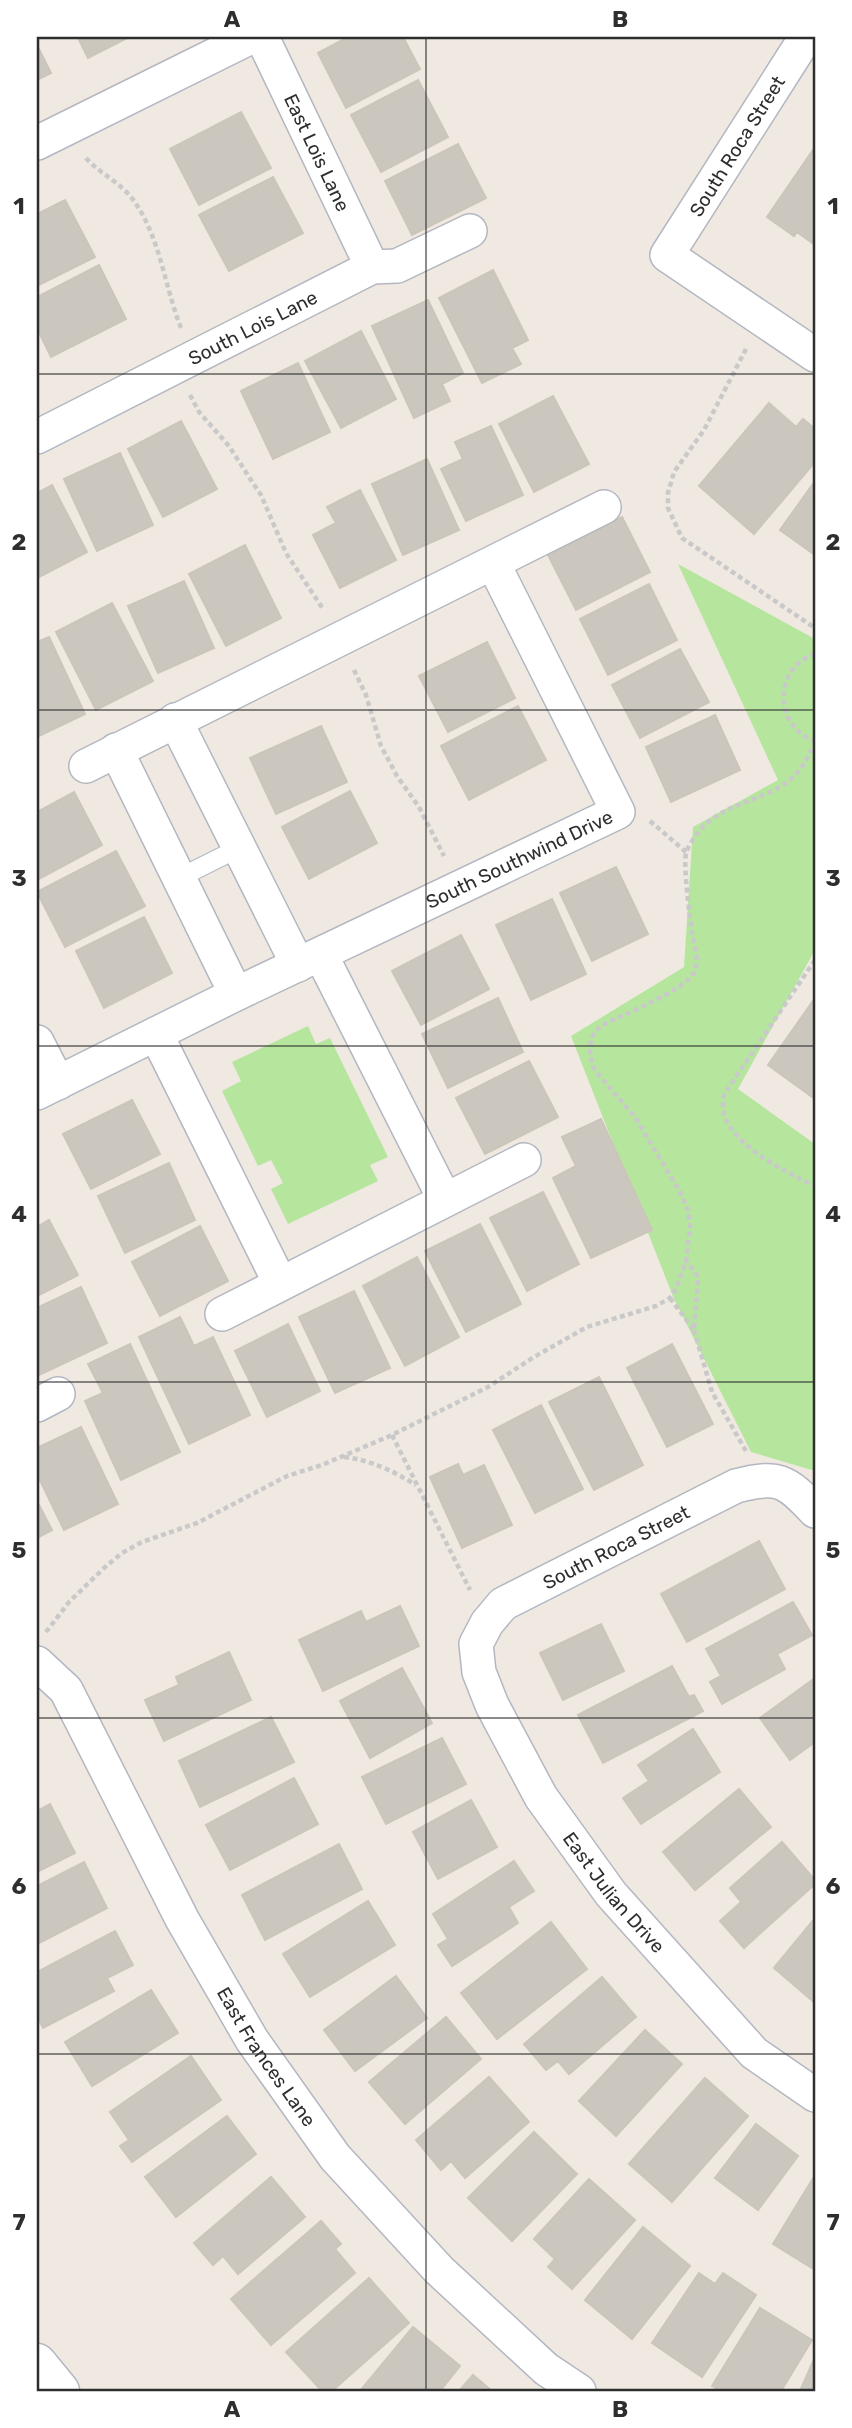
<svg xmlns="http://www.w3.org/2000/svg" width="852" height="2428" font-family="Rubik,sans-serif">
<rect width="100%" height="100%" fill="#efe9e1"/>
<path fill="#b6e59e" d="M 678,564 L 815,639 L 815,950 L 738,1089 L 815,1144 L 815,1471 L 751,1452 L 674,1299 L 571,1036 L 684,967 L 693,827 L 778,780 Z
M 308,1026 L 316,1044 L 330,1038 L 388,1157 L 370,1165 L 378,1181 L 288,1224 L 271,1189 L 283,1183 L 271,1160 L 258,1166 L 222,1091 L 241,1081 L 232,1062 Z"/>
<path fill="#cbc7bf" stroke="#cbc5ba" stroke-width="2" d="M 85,37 L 129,37 L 88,58 L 79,40 Z
M 348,37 L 403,37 L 420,69 L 346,108 L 318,53 Z
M 37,45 L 51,73 L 37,80 Z
M 418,80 L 448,137 L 381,172 L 351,115 Z
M 241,112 L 271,168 L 199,205 L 170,149 Z
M 458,144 L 486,198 L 412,235 L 385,181 Z
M 815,147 L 815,245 L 797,232 L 794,236 L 767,217 Z
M 273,177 L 303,233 L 229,271 L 199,215 Z
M 65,200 L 95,257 L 37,286 L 37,214 Z
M 99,265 L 126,319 L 51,357 L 37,328 L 37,297 Z
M 493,270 L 528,340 L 512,348 L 521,364 L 482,383 L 439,298 Z
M 428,300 L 463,373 L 442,384 L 450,401 L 414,418 L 372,326 Z
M 361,331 L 396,399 L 341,428 L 305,361 Z
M 298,363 L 330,432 L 273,459 L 241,391 Z
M 553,396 L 589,464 L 534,492 L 499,424 Z
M 769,403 L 796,427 L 803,419 L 815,429 L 815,462 L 754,534 L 699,486 Z
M 181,421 L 217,489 L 163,517 L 128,449 Z
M 491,426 L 523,495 L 466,521 L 441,469 L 463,459 L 455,442 Z
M 120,453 L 153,525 L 97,551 L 64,479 Z
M 427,459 L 459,530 L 403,555 L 372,484 Z
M 815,481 L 815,555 L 780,530 Z
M 52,485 L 87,552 L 37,578 L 37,493 Z
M 360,490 L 396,560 L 340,588 L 313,535 L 336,523 L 327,507 Z
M 622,517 L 650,572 L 576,610 L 548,555 Z
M 245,545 L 281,618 L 226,646 L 189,574 Z
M 184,581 L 214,648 L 158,673 L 128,606 Z
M 649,584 L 677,640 L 608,675 L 580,619 Z
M 112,603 L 153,681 L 96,710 L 56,632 Z
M 49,637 L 85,714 L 37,737 L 37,642 Z
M 487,642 L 515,698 L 448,732 L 419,676 Z
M 680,649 L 709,702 L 640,738 L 612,685 Z
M 518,706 L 546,760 L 469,800 L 441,746 Z
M 715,715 L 740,770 L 671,802 L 646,747 Z
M 321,726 L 347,782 L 276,814 L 250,758 Z
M 350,791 L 377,843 L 309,879 L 282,827 Z
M 74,792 L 102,845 L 39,879 L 37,875 L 37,812 Z
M 116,851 L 145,906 L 65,947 L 37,892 Z
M 616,867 L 648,934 L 592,961 L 560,893 Z
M 552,899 L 586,974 L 531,1000 L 496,925 Z
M 144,917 L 172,973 L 104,1008 L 76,951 Z
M 461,935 L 489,989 L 421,1025 L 392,971 Z
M 498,998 L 523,1052 L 448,1088 L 422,1034 Z
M 815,998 L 815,1099 L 768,1065 Z
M 529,1061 L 558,1117 L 485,1154 L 456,1098 Z
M 132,1100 L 160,1154 L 91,1189 L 63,1134 Z
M 601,1119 L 652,1230 L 591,1258 L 553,1178 L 576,1166 L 562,1137 Z
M 169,1163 L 195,1220 L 125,1253 L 98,1196 Z
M 543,1192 L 579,1264 L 527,1291 L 490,1218 Z
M 49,1220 L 78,1275 L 37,1296 L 37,1227 Z
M 480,1224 L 521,1304 L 466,1332 L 425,1251 Z
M 200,1226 L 228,1281 L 160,1316 L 132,1262 Z
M 417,1257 L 459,1337 L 405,1366 L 363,1286 Z
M 81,1287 L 107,1343 L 37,1376 L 37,1308 Z
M 354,1291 L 390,1368 L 335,1393 L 299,1317 Z
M 180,1317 L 194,1346 L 213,1337 L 250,1415 L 189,1444 L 139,1337 Z
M 288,1324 L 320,1391 L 267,1417 L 235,1351 Z
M 130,1344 L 180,1452 L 121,1480 L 85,1401 L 103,1393 L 88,1364 Z
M 672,1344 L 713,1424 L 667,1447 L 627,1368 Z
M 599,1377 L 643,1465 L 594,1490 L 549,1402 Z
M 541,1405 L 583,1489 L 535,1513 L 493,1430 Z
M 81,1427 L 118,1504 L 64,1530 L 37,1474 L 37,1448 Z
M 458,1464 L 463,1475 L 484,1465 L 512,1525 L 462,1548 L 430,1477 Z
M 37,1501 L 52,1530 L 37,1538 Z
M 759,1541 L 785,1589 L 687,1642 L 661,1594 Z
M 793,1602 L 812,1635 L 777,1654 L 785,1669 L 722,1704 L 710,1682 L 721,1676 L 706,1649 Z
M 400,1606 L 419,1646 L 323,1691 L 299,1640 L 361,1611 L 366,1622 Z
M 601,1624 L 624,1671 L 563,1700 L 540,1653 Z
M 229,1652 L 251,1700 L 164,1741 L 145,1700 L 179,1685 L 176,1677 Z
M 672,1666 L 689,1697 L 694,1695 L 703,1711 L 603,1763 L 578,1715 Z
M 402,1668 L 432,1723 L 370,1758 L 340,1701 Z
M 815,1678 L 815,1742 L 790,1760 L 760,1718 Z
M 271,1717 L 294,1762 L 200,1807 L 179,1761 Z
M 693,1729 L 720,1772 L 641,1824 L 623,1798 L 649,1781 L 638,1765 Z
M 442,1738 L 466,1784 L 386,1824 L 362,1777 Z
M 294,1778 L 318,1824 L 230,1870 L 206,1825 Z
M 739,1789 L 771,1827 L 695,1890 L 663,1852 Z
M 471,1800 L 497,1847 L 438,1879 L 413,1832 Z
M 50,1804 L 75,1853 L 37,1872 L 37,1811 Z
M 782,1842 L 815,1880 L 815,1884 L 744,1948 L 720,1921 L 741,1902 L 730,1888 Z
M 339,1844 L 362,1889 L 265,1940 L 242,1895 Z
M 514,1861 L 534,1891 L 509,1907 L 518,1923 L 452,1966 L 438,1945 L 448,1939 L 433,1914 Z
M 84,1862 L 107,1908 L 37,1944 L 37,1886 Z
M 368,1901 L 395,1945 L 310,1997 L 283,1954 Z
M 815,1918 L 815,2003 L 774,1968 Z
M 551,1922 L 587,1969 L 497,2039 L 461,1993 Z
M 115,1931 L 133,1965 L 107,1978 L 114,1991 L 43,2028 L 37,2016 L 37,1972 Z
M 396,1976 L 427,2018 L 355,2071 L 324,2030 Z
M 602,1977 L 636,2017 L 569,2074 L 558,2061 L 546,2070 L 524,2044 Z
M 151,1990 L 178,2033 L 92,2086 L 65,2042 Z
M 446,2017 L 481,2059 L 405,2124 L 369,2082 Z
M 645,2030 L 682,2064 L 616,2136 L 579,2101 Z
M 191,2056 L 221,2100 L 132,2162 L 120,2146 L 129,2140 L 110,2112 Z
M 489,2077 L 529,2122 L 465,2178 L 451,2161 L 441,2170 L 416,2140 Z
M 705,2078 L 748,2116 L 672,2202 L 629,2164 Z
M 227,2116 L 256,2154 L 176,2217 L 145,2177 Z
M 756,2124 L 798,2156 L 758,2210 L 715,2178 Z
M 534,2132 L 577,2174 L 512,2241 L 468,2198 Z
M 815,2175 L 815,2270 L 773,2244 Z
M 271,2177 L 305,2217 L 238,2274 L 223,2256 L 213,2265 L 194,2243 Z
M 589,2179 L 635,2220 L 572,2289 L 548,2267 L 555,2259 L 534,2239 Z
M 321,2221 L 341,2244 L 335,2249 L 355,2273 L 271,2345 L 231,2299 Z
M 643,2227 L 690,2266 L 632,2339 L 585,2300 Z
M 699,2273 L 715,2284 L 723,2273 L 756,2295 L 702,2377 L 652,2343 Z
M 369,2278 L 409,2323 L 332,2391 L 322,2391 L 286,2352 Z
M 760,2308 L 812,2340 L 781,2391 L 721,2391 L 712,2386 Z
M 413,2327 L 460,2366 L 440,2391 L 360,2391 Z
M 815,2357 L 815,2391 L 800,2391 Z
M 473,2375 L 492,2391 L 459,2391 Z"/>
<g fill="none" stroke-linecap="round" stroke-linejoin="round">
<g stroke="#b4b7c1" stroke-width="20">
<path id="lane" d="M 179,878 L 239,848"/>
</g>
<g stroke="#b4b7c1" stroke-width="36">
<g id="street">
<path id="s1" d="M 262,37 L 372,267"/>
<path d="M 806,37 L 667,255 L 815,355"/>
<path d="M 37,143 L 251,37"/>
<path id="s2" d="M 37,437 L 372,267 L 397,266 L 470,231"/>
<path d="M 175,720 L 298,965"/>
<path d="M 116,750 L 236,994"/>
<path d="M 86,766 L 604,507"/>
<path d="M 321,955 L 445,1200"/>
<path d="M 156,1034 L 280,1283"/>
<path d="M 37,1042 L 58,1083"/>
<path id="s3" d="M 37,1093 L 236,994 L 618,812 L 493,563"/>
<path d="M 222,1314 L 524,1160"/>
<path d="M 37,1405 L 58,1394"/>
<path id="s4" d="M 815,1511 C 786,1480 778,1475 736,1486 L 503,1604 L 487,1623 L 476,1644 L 479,1672 L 492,1705 L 541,1797 L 611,1894 L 754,2053 L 815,2095"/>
<path id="s5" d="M 37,1663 L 66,1690 L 182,1919 L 252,2040 L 335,2157 L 439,2270 L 546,2369 L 579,2391"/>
</g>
</g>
<g stroke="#b4b7c1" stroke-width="41">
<path id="secondary" d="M 37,2363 L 60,2391"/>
</g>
<path stroke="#c9c9c9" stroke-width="4.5" stroke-dasharray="5 3.5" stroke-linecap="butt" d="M 86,158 C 99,173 118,181 131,197 C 160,234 164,285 181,328
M 746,349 L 704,430 L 674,472 L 668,493 L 668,508 L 682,538 L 815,628
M 190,395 L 199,412 L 229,446 L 251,480 L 261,495 L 286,553 L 323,609
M 815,654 C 773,668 773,726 815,741
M 354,670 L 366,695 L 381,746 L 397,776 L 419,807 L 444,856
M 650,821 L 686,852
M 815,960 L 729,1087 C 726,1091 723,1096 723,1102 C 719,1140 787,1173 815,1186
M 670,1298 L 694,1330 L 698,1280 L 696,1273 L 686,1261
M 694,1330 L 712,1392 L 746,1451
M 392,1435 L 470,1590
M 344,1457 C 371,1460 393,1471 416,1485
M 46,1632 L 69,1602 L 104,1568 L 122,1553 L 142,1542 L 197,1523 L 287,1476 L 322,1465 L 392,1435 L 488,1387 L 534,1357 L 587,1327 L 656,1306 L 670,1298 L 676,1289 L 686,1261 L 690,1227 L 688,1210 L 680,1192 L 635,1117 L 601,1078 L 592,1065 L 590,1053 L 591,1039 L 596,1030 L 605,1024 C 626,1013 681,992 693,974 C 701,962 694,945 692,933 C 690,917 683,867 686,853 C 688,847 693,839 697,834 C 720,802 763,803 792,778 C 803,768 809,755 815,742"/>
<use href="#lane" stroke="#fff" stroke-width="18"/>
<use href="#street" stroke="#fff" stroke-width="33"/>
<use href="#secondary" stroke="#fff" stroke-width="38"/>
</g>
<path fill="none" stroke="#2e2e2e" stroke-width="2" stroke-opacity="0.55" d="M 426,37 L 426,2391M 37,374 L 815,374M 37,710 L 815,710M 37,1046 L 815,1046M 37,1382 L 815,1382M 37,1718 L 815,1718M 37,2054 L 815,2054"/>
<g text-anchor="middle" stroke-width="5" stroke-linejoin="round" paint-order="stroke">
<g font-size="19" fill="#2e2e2e" stroke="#fff">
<text transform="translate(737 146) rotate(-58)" y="7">South Roca Street</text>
<text dy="7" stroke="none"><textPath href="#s1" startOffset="128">East Lois Lane</textPath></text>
<text dy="7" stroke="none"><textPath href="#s2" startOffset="242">South Lois Lane</textPath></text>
<text dy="7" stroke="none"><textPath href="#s3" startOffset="536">South Southwind Drive</textPath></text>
<text transform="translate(616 1547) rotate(-27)" y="7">South Roca Street</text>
<text dy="7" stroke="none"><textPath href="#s4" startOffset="688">East Julian Drive</textPath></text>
<text dy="7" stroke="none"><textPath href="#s5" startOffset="458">East Frances Lane</textPath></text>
</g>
</g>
<rect width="852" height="2428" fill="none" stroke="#ffffff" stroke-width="77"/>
<rect x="38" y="38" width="776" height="2352" fill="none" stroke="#2e2e2e" stroke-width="2.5"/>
<g font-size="23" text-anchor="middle" font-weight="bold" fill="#2e2e2e">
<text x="232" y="27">A</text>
<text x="620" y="27">B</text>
<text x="19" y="214">1</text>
<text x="833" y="214">1</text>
<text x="19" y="550">2</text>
<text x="833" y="550">2</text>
<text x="19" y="886">3</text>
<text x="833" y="886">3</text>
<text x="19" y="1222">4</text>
<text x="833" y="1222">4</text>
<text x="19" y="1558">5</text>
<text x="833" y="1558">5</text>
<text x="19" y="1894">6</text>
<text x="833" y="1894">6</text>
<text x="19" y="2230">7</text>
<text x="833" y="2230">7</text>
<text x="232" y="2417">A</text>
<text x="620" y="2417">B</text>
</g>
</svg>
